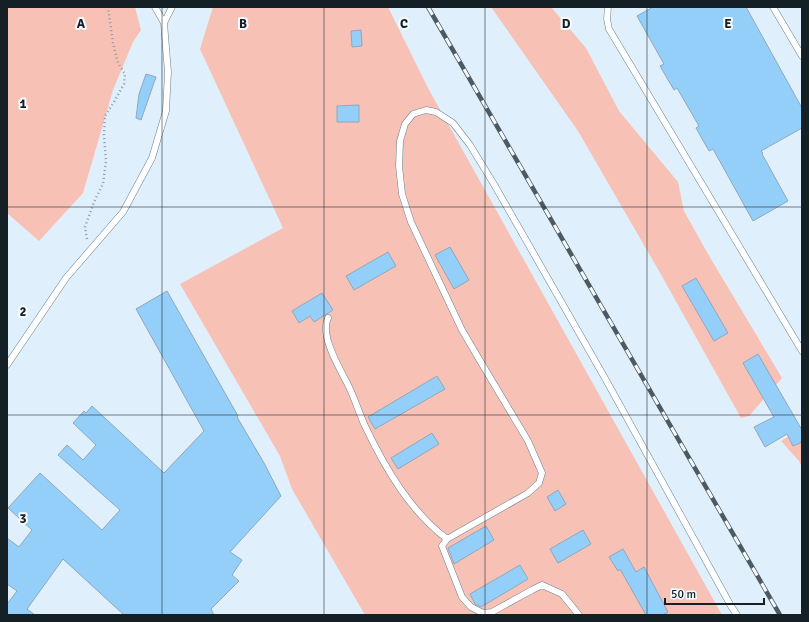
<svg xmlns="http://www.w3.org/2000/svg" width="809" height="622" font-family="Signika,sans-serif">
<rect width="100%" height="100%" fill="#dfeffb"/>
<path fill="#f8c1b6" d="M 7,7 L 135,7 L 141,30 L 133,42 L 113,90 L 83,193 L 39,241 L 7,213 Z
M 213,7 L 388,7 L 428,88 L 722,615 L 365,615 L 292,489 L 280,456 L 180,284 L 283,228 L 200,49 Z
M 491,7 L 551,7 L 586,48 L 619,111 L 678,182 L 684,211 L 708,254 L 782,378 L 749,416 L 741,418 L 659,271 L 578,131 Z
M 802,428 L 802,467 L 799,461 L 781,441 Z"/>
<path fill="#94cff9" stroke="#8fa8bb" d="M 653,7 L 746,7 L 802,108 L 802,128 L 761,151 L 763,153 L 762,154 L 788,201 L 753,221 L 713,149 L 709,151 L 696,128 L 699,126 L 677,88 L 674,90 L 660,66 L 664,64 L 637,16 Z
M 361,30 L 362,46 L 352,47 L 351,31 Z
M 146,74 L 156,77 L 141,120 L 136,118 L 139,94 Z
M 359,105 L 359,122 L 337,122 L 337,106 Z
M 450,247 L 469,280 L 454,289 L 435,255 Z
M 388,252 L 396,266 L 354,290 L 346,276 Z
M 696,278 L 728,333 L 714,341 L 682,286 Z
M 167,291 L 238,416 L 237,417 L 264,463 L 281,496 L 230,552 L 242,560 L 232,575 L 239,581 L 211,609 L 214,615 L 124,615 L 63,559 L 27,609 L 35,615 L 7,615 L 7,604 L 17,591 L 7,584 L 7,538 L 19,547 L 32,530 L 8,508 L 40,473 L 102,530 L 120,510 L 58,455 L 67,445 L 83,460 L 96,445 L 73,423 L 84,411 L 86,413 L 92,406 L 164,473 L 204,431 L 136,309 Z
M 322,293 L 333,310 L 314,322 L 310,316 L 299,323 L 292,311 Z
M 758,354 L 802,430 L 802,442 L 793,446 L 787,434 L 765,447 L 754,427 L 774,417 L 743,363 Z
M 437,376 L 445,389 L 375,429 L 368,417 Z
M 432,433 L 439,444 L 398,469 L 391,458 Z
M 558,490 L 566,504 L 555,511 L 547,497 Z
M 486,526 L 494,540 L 454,564 L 448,548 Z
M 583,530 L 591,544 L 558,563 L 550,549 Z
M 623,549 L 636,572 L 644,567 L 668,612 L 663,615 L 646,615 L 620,569 L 618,571 L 609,557 Z
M 520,565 L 528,579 L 481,607 L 475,604 L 470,594 Z"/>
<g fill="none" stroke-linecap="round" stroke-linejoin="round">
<g stroke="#698193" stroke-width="7">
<path id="lane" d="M 608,7 L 607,19 L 609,29 L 802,351
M 773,7 L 802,56
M 164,23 L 172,7
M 328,318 C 319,336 341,370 349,387 C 355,399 359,413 365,426 C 385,468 410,511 447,539
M 7,365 L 66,278 L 123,212 L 152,158 L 166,111 L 168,72 L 164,23 L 155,7
M 579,615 L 562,594 L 542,585 L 532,590 L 492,612 L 483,613 L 471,607 L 462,597 L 442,546 L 447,539 L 528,493 L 539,483 L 542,473 L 528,441 L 479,359 L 462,330 L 411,222 L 402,194 L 399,166 L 400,141 L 405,124 L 413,114 L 426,110 L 436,112 L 453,123 L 470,145 L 495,186 L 606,380 L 731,606 L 737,615"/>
</g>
<path stroke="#8e9ca6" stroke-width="2.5" stroke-dasharray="1 3" stroke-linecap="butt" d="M 87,239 L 85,227 L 94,202 L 103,184 L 106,161 L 104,135 L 105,116 L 114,102 L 124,84 L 125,74 L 118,63 L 113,43 L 108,7"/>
<use href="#lane" stroke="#fff" stroke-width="6"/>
<g stroke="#4e5a62" stroke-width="4.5">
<path id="rail" d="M 428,7 L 780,615"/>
</g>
<use href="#rail" stroke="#f6fbff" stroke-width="3" stroke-dasharray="9" stroke-linecap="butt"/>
</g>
<path fill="none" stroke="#151f26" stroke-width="1" stroke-opacity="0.55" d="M 162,7 L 162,615M 324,7 L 324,615M 485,7 L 485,615M 647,7 L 647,615M 7,207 L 802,207M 7,415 L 802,415"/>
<g font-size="13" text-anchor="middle" font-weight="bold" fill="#151f26" stroke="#f6fbff" stroke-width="4" stroke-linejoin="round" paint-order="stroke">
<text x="81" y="28">A</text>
<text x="243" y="28">B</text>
<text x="404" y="28">C</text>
<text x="566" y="28">D</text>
<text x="728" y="28">E</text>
<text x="23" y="108">1</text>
<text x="23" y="316">2</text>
<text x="23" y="523">3</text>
</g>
<rect width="809" height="622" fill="none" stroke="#151f26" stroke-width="16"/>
<path d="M665 598v6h99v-6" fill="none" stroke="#151f26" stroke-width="2"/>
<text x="671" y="598" font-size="12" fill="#151f26" stroke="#f6fbff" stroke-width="3" paint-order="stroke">50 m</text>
</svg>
